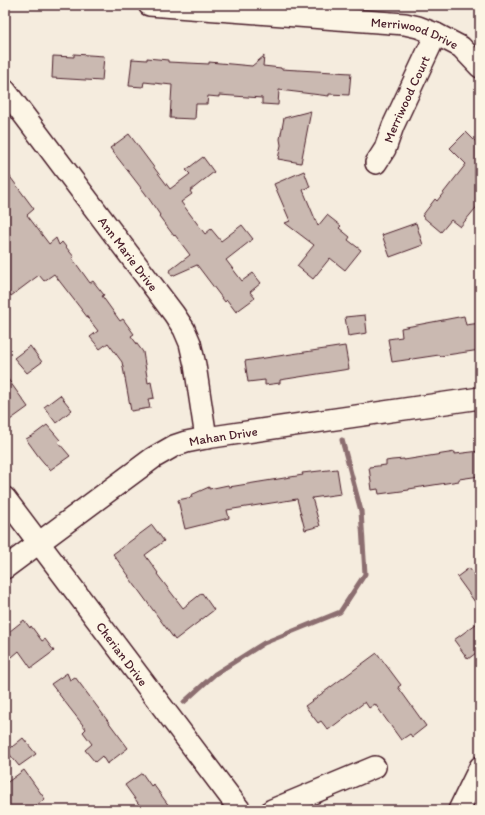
<svg xmlns="http://www.w3.org/2000/svg" width="485" height="815" font-family="Itim,sans-serif">
<rect width="100%" height="100%" fill="#f5ecde"/>
<filter id="ink" filterUnits="userSpaceOnUse"><feTurbulence type="fractalNoise" baseFrequency=".025" numOctaves="2"/><feDisplacementMap in="SourceGraphic" scale="8" xChannelSelector="R" yChannelSelector="G"/><feConvolveMatrix kernelMatrix="1 2 1 2 8 2 1 2 1" color-interpolation-filters="sRGB"/></filter>
<g filter="url(#ink)">
<g fill="none" stroke-linecap="round" stroke-linejoin="round">
<path stroke="#8c6e70" stroke-width="5" d="M 184,702 L 215,674 L 264,643 L 340,612 L 365,574 L 361,511 L 342,440"/>
</g>
<path fill="#cab9b1" stroke="#4a1f2b" d="M 74,54 L 104,56 L 102,81 L 52,78 L 53,56 L 74,57 Z
M 264,56 L 263,66 L 281,68 L 281,69 L 351,73 L 349,95 L 329,94 L 329,96 L 279,90 L 278,105 L 262,104 L 262,98 L 219,95 L 219,97 L 208,96 L 207,104 L 196,104 L 195,119 L 170,118 L 172,85 L 144,82 L 143,87 L 129,86 L 132,59 L 147,60 L 147,58 L 168,60 L 168,62 L 209,64 L 209,62 L 252,66 Z
M 311,111 L 301,163 L 278,159 L 281,145 L 280,139 L 284,118 Z
M 466,132 L 480,146 L 480,203 L 460,227 L 451,220 L 441,232 L 422,216 L 435,199 L 437,201 L 466,164 L 450,148 Z
M 129,134 L 170,189 L 190,174 L 186,170 L 203,157 L 214,172 L 190,191 L 192,194 L 181,202 L 205,234 L 211,229 L 221,241 L 242,225 L 253,239 L 226,260 L 242,281 L 253,273 L 261,283 L 250,292 L 255,298 L 236,312 L 227,300 L 225,302 L 197,265 L 172,276 L 169,271 L 190,255 L 175,235 L 174,236 L 159,216 L 160,215 L 145,193 L 110,148 Z
M 5,170 L 34,209 L 27,215 L 49,244 L 56,238 L 59,245 L 62,242 L 74,257 L 72,258 L 90,283 L 93,281 L 104,295 L 102,296 L 120,321 L 123,319 L 134,334 L 131,336 L 143,352 L 148,383 L 151,382 L 154,398 L 148,399 L 150,408 L 131,411 L 122,362 L 108,343 L 100,349 L 90,337 L 98,331 L 54,274 L 44,281 L 39,275 L 11,296 L 5,287 Z
M 304,171 L 310,187 L 303,190 L 318,226 L 327,215 L 341,226 L 339,228 L 350,237 L 348,240 L 361,250 L 345,270 L 330,258 L 313,279 L 297,266 L 314,245 L 285,223 L 290,221 L 274,184 Z
M 416,223 L 423,245 L 390,257 L 382,235 Z
M 365,315 L 367,333 L 348,336 L 345,317 Z
M 464,316 L 466,325 L 480,323 L 480,350 L 440,356 L 439,355 L 392,362 L 388,339 L 402,337 L 401,328 Z
M 30,346 L 42,362 L 27,373 L 14,358 Z
M 345,346 L 349,369 L 280,380 L 280,383 L 265,385 L 265,380 L 248,382 L 245,361 Z
M 5,375 L 28,407 L 10,420 L 5,413 Z
M 60,395 L 72,410 L 56,423 L 44,407 Z
M 47,425 L 60,440 L 58,442 L 70,456 L 50,470 L 39,457 L 26,439 L 35,434 Z
M 480,451 L 480,476 L 459,479 L 459,481 L 421,487 L 409,489 L 409,490 L 379,494 L 378,489 L 372,490 L 369,467 L 386,465 L 386,461 L 392,460 L 404,459 L 404,460 L 455,452 L 455,454 Z
M 337,469 L 341,494 L 312,498 L 320,526 L 305,530 L 297,499 L 227,510 L 229,518 L 185,529 L 178,500 L 192,497 L 191,495 L 209,487 L 209,489 L 228,485 L 229,487 L 303,475 L 302,473 Z
M 152,525 L 164,541 L 145,555 L 158,573 L 157,574 L 183,608 L 202,593 L 214,610 L 175,640 L 128,576 L 129,576 L 113,554 Z
M 469,568 L 480,582 L 480,609 L 457,577 Z
M 24,620 L 30,628 L 31,626 L 42,641 L 45,639 L 54,651 L 31,668 L 19,651 L 5,663 L 5,635 Z
M 480,621 L 480,650 L 468,659 L 454,640 Z
M 377,653 L 401,685 L 398,687 L 426,726 L 412,737 L 410,734 L 401,740 L 375,704 L 369,708 L 365,702 L 328,730 L 321,721 L 318,723 L 305,706 Z
M 67,673 L 70,680 L 75,677 L 128,748 L 107,764 L 102,756 L 95,762 L 85,750 L 92,744 L 83,732 L 86,729 L 51,684 Z
M 23,738 L 36,754 L 19,766 L 7,751 Z
M 24,770 L 45,799 L 30,810 L 5,810 L 5,784 Z
M 142,773 L 151,786 L 153,784 L 172,810 L 143,810 L 125,785 Z"/>
<g fill="none" stroke-linecap="round" stroke-linejoin="round">
<g stroke="#4a1f2b" stroke-width="24">
<g id="minor">
<path id="s1" d="M 149,5 L 405,24 L 418,27 L 436,34 L 461,47 L 480,67"/>
<path id="s2" d="M 5,90 L 174,314 L 184,329 L 190,343 L 195,365 L 206,438"/>
<path id="s3" d="M 376,163 L 385,149 L 393,126 L 436,34"/>
<path id="s4" d="M 5,498 L 240,810"/>
<path id="s5" d="M 5,568 L 153,458 L 174,446 L 186,442 L 206,438 L 480,398"/>
<path d="M 272,810 L 375,767"/>
<path d="M 459,810 L 480,767"/>
</g>
</g>
<use href="#minor" stroke="#fcf5e5" stroke-width="21"/>
</g>
</g>
<g text-anchor="middle" stroke-width="3.5" stroke-linejoin="round" paint-order="stroke">
<g font-size="13" fill="#4a1f2b" stroke="#fcf5e5">
<text dy="5" stroke="none"><textPath href="#s1" startOffset="268">Merriwood Drive</textPath></text>
<text dy="5" stroke="none"><textPath href="#s3" startOffset="71">Merriwood Court</textPath></text>
<text dy="5" stroke="none"><textPath href="#s2" startOffset="205">Ann Marie Drive</textPath></text>
<text dy="5" stroke="none"><textPath href="#s5" startOffset="259">Mahan Drive</textPath></text>
<text dy="5" stroke="none"><textPath href="#s4" startOffset="195">Cherian Drive</textPath></text>
</g>
</g>
<rect width="485" height="815" fill="none" stroke="#fcf5e5" stroke-width="20"/>
<rect x="10" y="10" width="465" height="795" fill="none" stroke="#4a1f2b" stroke-width="1.5" filter="url(#ink)"/>
</svg>
